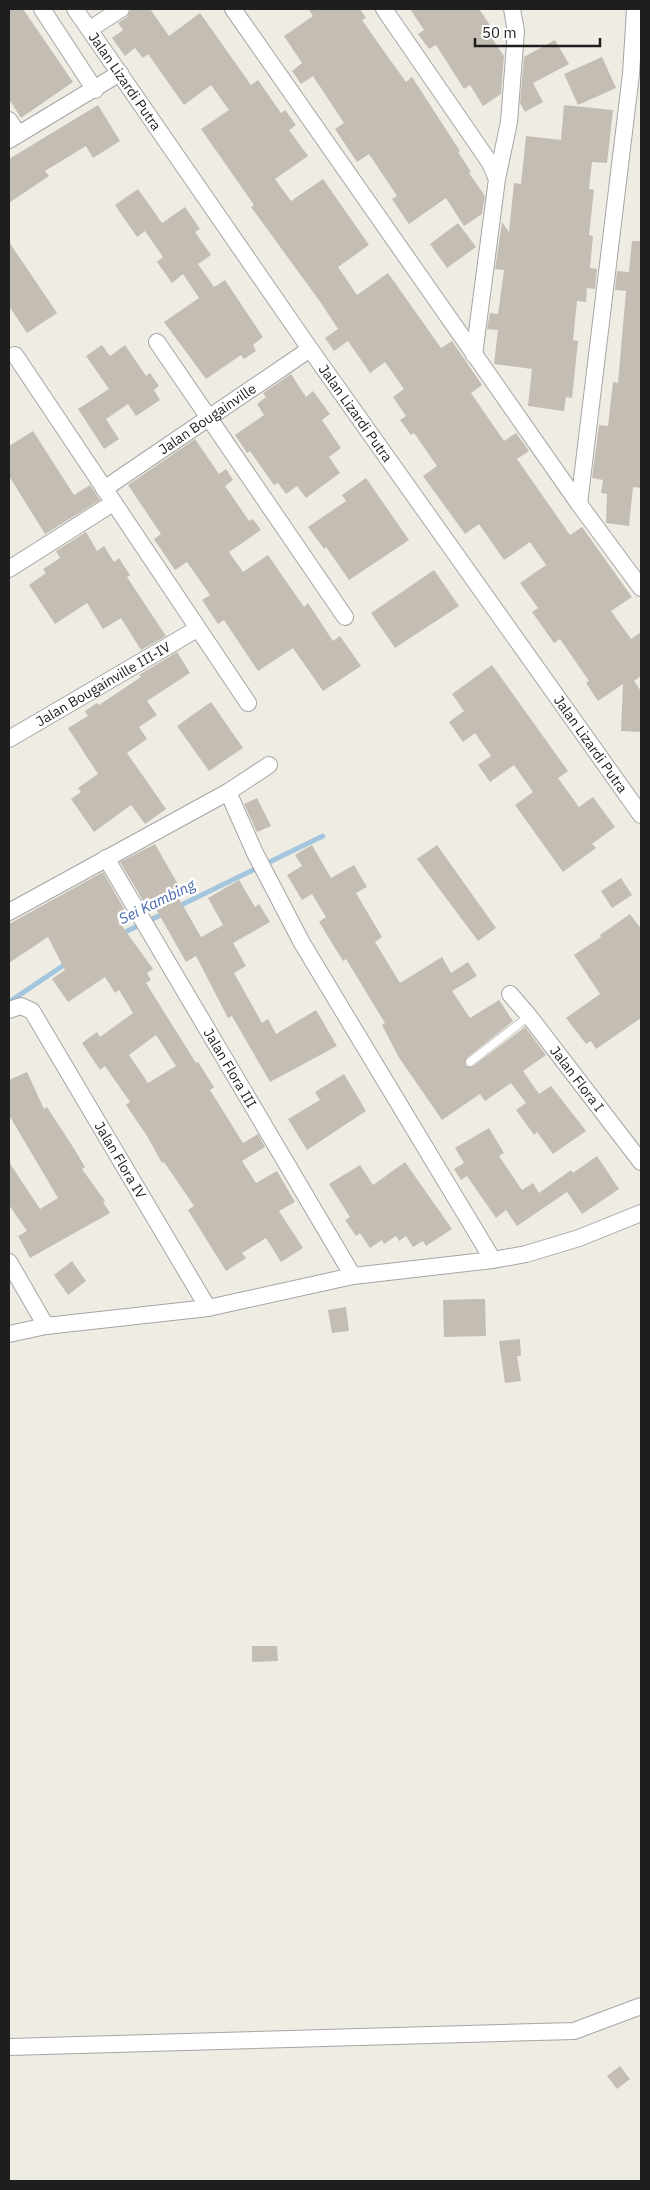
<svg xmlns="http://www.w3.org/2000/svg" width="650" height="2190" font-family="'IBM Plex Sans',sans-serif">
<rect width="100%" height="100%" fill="#efede3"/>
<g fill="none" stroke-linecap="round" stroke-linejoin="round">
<path stroke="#a3c5de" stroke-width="5" d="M 177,907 L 323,836
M 121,934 L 165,913
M 9,1002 L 67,963"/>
</g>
<path fill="#c4bdb3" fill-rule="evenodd" d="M 9,9 L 23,9 L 73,82 L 21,118 L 9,99 Z
M 131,9 L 150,9 L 169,36 L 200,13 L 251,85 L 258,80 L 281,113 L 285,110 L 296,125 L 289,130 L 308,156 L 275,179 L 291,201 L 323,179 L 369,245 L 338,267 L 357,295 L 388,273 L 441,348 L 452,341 L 482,385 L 471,393 L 504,441 L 516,433 L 529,451 L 517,459 L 570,535 L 582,527 L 632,597 L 611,611 L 631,639 L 641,632 L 641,676 L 634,681 L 641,691 L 641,732 L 621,731 L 623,684 L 598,701 L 586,683 L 589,681 L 560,639 L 554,643 L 532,612 L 538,608 L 520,583 L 546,565 L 530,542 L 504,560 L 479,524 L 465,534 L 423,476 L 437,466 L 414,433 L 411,435 L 400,420 L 406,416 L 393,397 L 404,389 L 385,362 L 370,373 L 348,341 L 334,351 L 325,338 L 338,329 L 321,303 L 251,207 L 254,205 L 201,129 L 229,110 L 211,85 L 184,105 L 148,54 L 143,58 L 135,48 L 125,56 L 112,38 L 123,30 L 118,23 L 127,17 Z
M 308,9 L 360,9 L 366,18 L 362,20 L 388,57 L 406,82 L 412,77 L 460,151 L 458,152 L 471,172 L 469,173 L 485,196 L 482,214 L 464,226 L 446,198 L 409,224 L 392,199 L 397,196 L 369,154 L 357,162 L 335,129 L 344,123 L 313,76 L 301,84 L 292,71 L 302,63 L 284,36 L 313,16 Z
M 410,9 L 479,9 L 492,28 L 487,31 L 504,56 L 501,94 L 483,106 L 470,85 L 464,89 L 436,45 L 429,49 L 418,34 L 424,30 Z
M 555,40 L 569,64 L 533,83 L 543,102 L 525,112 L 520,103 L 524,57 Z
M 602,57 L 616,88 L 578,105 L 564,74 Z
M 98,105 L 120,141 L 93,158 L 86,146 L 45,171 L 49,176 L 9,203 L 9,159 Z
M 564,105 L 613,110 L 607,163 L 592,162 L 589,189 L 594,190 L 589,235 L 593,236 L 590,268 L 597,269 L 595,289 L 587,288 L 586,302 L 577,301 L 573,340 L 578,341 L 572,398 L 566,397 L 564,411 L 528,406 L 532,369 L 494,364 L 498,330 L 487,329 L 490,313 L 498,314 L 504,270 L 495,269 L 502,222 L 509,232 L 514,183 L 521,184 L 526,136 L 561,140 Z
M 138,189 L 162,223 L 185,207 L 200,229 L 195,232 L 211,255 L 198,264 L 214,287 L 225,280 L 263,337 L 253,345 L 256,351 L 244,359 L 241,355 L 206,379 L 164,322 L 199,298 L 183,274 L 172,283 L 157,262 L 163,257 L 145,231 L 137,237 L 115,205 Z
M 458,223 L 476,247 L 447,268 L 430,244 Z
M 632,241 L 641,241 L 641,488 L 633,487 L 629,526 L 606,523 L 607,494 L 601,493 L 603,480 L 592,478 L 599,425 L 608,426 L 613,382 L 618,383 L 626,291 L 615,290 L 617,271 L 629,272 Z
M 9,242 L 57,313 L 27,333 L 9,306 Z
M 102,345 L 110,356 L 125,345 L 146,376 L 150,373 L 159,386 L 154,390 L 160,400 L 136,416 L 128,404 L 106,419 L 119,439 L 104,449 L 78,409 L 109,389 L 86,356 Z
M 291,374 L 306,397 L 313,391 L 330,414 L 322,420 L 341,448 L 329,457 L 340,473 L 306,498 L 297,486 L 286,494 L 278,483 L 274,485 L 250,451 L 247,453 L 235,435 L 264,415 L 257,404 L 266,397 L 263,393 Z
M 33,431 L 74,495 L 90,485 L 100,500 L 45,534 L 9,476 L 9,446 Z
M 195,439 L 219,474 L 226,469 L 233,480 L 225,486 L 249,521 L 253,519 L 261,530 L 229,552 L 243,572 L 268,555 L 304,607 L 308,603 L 333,641 L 340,636 L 361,666 L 323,691 L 293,648 L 258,671 L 224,620 L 218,624 L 202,600 L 210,595 L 187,562 L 175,570 L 154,539 L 161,534 L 128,485 Z
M 366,478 L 409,540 L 349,580 L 326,547 L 324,549 L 308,527 L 346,501 L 342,495 Z
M 86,532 L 97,551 L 104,546 L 114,562 L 119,558 L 130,575 L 127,577 L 166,636 L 141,650 L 121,618 L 103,629 L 87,603 L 55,624 L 29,585 L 46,573 L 43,569 L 60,558 L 56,551 Z
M 434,570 L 459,606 L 395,648 L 371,613 Z
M 177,652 L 190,673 L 147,701 L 157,715 L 139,727 L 147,739 L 127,753 L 166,809 L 145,824 L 131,805 L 94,832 L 71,799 L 81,792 L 78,788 L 98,774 L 68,728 L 88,716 L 85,711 L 97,703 L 99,705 L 141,677 L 139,675 Z
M 492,665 L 568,771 L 558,778 L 579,807 L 593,797 L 615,827 L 592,844 L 596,848 L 563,872 L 515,805 L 533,792 L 514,765 L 490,782 L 478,765 L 491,756 L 475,733 L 463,742 L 449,722 L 464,711 L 452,694 Z
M 211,702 L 243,748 L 209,771 L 177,726 Z
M 257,798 L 271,826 L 257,832 L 244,804 Z
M 155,844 L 179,886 L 174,890 L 201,937 L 223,925 L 208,898 L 239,880 L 255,907 L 259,904 L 270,922 L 233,943 L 246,966 L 234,973 L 262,1023 L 268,1019 L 276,1034 L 316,1010 L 337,1046 L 270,1082 L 232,1016 L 228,1018 L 196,956 L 186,962 L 152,902 L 149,901 L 145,904 L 120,862 Z
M 312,845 L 331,878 L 354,865 L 367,887 L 356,893 L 382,937 L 375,942 L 400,983 L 442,957 L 451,973 L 468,962 L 477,976 L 452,991 L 470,1018 L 499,1000 L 513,1021 L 467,1058 L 466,1066 L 473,1066 L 525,1027 L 546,1055 L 523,1071 L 539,1094 L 551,1086 L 586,1131 L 553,1154 L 537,1132 L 534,1135 L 516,1110 L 526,1103 L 511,1083 L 485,1101 L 480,1094 L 442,1120 L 398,1056 L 382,1025 L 385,1023 L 346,959 L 343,961 L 319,922 L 326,917 L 312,894 L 302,900 L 287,875 L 302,866 L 295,855 Z
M 437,845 L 496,928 L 478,941 L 417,859 Z
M 103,872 L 127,914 L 117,919 L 153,969 L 147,973 L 151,980 L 146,983 L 196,1063 L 198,1062 L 214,1087 L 210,1090 L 243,1143 L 258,1134 L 265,1147 L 242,1161 L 256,1183 L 277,1171 L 295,1202 L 279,1211 L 303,1248 L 281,1262 L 266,1238 L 242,1253 L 246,1258 L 226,1271 L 188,1210 L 194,1206 L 164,1162 L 162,1163 L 147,1136 L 126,1105 L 130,1102 L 105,1066 L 100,1070 L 82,1043 L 97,1032 L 100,1037 L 133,1013 L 119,990 L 115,993 L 105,977 L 68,1002 L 52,979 L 65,970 L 48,937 L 9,963 L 9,924 ZM 156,1035 L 176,1066 L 148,1083 L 129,1055 Z
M 621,878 L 632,895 L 612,908 L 601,891 Z
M 630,914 L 641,929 L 641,1018 L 596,1049 L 591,1041 L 586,1044 L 566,1018 L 600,994 L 574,955 L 601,937 L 600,935 Z
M 27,1072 L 44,1109 L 47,1107 L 73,1147 L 85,1167 L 82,1169 L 105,1201 L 103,1202 L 110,1213 L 30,1258 L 18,1236 L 27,1231 L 9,1205 L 9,1162 L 40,1209 L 58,1198 L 9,1115 L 9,1080 Z
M 344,1074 L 366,1111 L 307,1150 L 288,1119 L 320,1100 L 315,1092 Z
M 489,1128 L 504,1153 L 499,1156 L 522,1190 L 533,1183 L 539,1193 L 571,1170 L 573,1173 L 597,1156 L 619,1189 L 582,1214 L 567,1192 L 517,1226 L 506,1210 L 496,1218 L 467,1176 L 461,1180 L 454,1169 L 464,1163 L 455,1148 Z
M 405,1162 L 452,1229 L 426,1246 L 423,1241 L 413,1247 L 406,1236 L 399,1241 L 396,1236 L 384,1244 L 382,1240 L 370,1248 L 360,1233 L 356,1236 L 345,1220 L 350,1217 L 329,1184 L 360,1165 L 373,1185 Z
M 72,1261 L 86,1281 L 68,1295 L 54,1275 Z
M 478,1299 L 485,1299 L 486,1336 L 444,1337 L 443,1300 Z
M 346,1307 L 349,1331 L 332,1333 L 328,1310 Z
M 520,1339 L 521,1356 L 517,1356 L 521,1381 L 505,1383 L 499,1341 Z
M 252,1646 L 277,1646 L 278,1661 L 252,1662 Z
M 620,2066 L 630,2079 L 617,2089 L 607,2076 Z"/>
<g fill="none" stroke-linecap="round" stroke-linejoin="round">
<g stroke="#a5a5a5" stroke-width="9">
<path id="lane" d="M 470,1062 L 529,1016"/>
</g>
<g stroke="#a5a5a5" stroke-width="18">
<g id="street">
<path d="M 42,9 L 95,90"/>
<path id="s1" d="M 75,9 L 310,349 L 641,815"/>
<path d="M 233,9 L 579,504 L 641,588"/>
<path d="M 384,9 L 490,163 L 497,179"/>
<path d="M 90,29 L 121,9"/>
<path d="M 9,120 L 18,134"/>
<path d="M 9,140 L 120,73"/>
<path d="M 157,342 L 345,617"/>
<path d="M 15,355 L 248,703"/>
<path d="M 474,355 L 497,179 L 509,122 L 516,31 L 512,9"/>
<path id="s2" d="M 104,489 L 310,349"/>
<path d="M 579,504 L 631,74 L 635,9"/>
<path d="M 9,569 L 113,503"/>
<path id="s3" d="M 9,739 L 197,629"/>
<path d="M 228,792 L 255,853 L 302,943 L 493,1260"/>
<path id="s4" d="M 106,858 L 353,1276"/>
<path d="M 9,912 L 228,792 L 269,765"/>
<path id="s5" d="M 510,994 L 529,1016 L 641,1162"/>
<path id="s6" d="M 9,1010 L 21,1006 L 32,1011 L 208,1308"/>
<path d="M 9,1262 L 46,1326"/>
<path d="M 9,1334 L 46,1326 L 208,1308 L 353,1276 L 493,1260 L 526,1254 L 579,1238 L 641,1213"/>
<path d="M 9,2047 L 574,2031 L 641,2006"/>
</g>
</g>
<use href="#lane" stroke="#fff" stroke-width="8"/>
<use href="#street" stroke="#fff" stroke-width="16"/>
</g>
<g text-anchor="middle" stroke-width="5" stroke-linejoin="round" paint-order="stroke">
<g font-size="14" fill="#1e1e1e" stroke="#fff">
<text dy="5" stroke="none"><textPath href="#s1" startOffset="88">Jalan Lizardi Putra</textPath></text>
<text dy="5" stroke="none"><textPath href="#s1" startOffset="492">Jalan Lizardi Putra</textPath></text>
<text dy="5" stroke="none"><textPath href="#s2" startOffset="125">Jalan Bougainville</textPath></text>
<text dy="5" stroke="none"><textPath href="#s3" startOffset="109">Jalan Bougainville III-IV</textPath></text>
<text dy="5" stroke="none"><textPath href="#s1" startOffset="898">Jalan Lizardi Putra</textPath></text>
<text dy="5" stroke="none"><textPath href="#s4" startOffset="244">Jalan Flora III</textPath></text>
<text dy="5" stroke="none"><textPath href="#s5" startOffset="108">Jalan Flora I</textPath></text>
<text dy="5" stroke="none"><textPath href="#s6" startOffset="198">Jalan Flora IV</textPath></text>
</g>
<g font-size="15" font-style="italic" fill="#4867af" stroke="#fff">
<text transform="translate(157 902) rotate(-26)" y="5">Sei Kambing</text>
</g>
</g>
<rect width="650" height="2190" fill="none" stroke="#1e1e1e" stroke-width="20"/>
<path d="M475 38v8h125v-8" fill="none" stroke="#1e1e1e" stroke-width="2.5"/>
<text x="482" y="38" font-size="15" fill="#1e1e1e" stroke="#ffffff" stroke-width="4" paint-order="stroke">50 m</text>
</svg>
